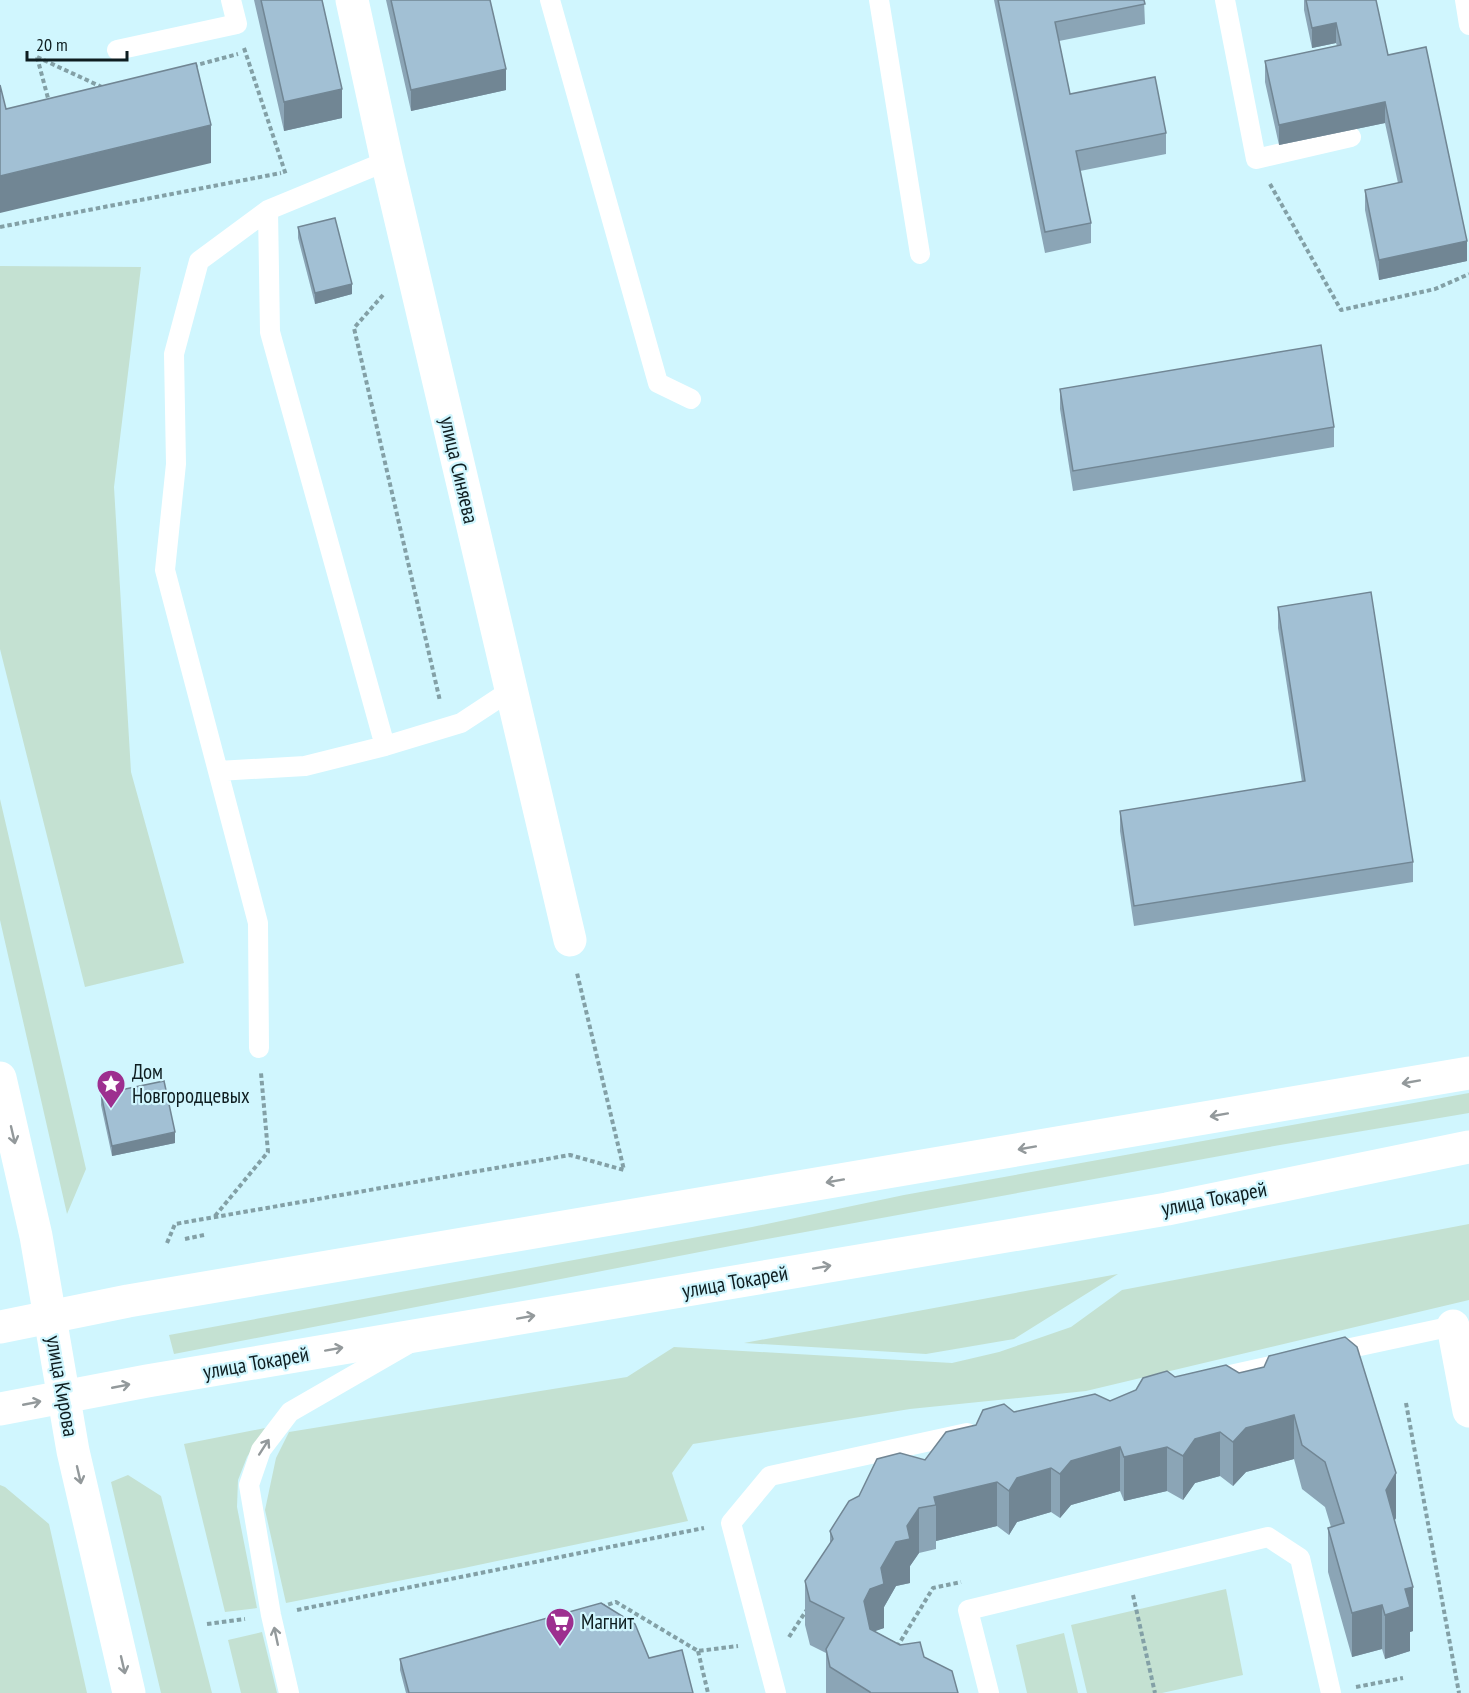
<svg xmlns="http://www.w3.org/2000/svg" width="1469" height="1693" font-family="'PT Sans Narrow',sans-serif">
<rect width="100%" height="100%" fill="#d0f6fe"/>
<path fill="#c4e1d2" d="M 0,266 L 141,267 L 114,487 L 131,772 L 184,963 L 85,987 L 0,649 Z
M 0,799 L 86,1169 L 67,1214 L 0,920 Z
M 1469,1093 L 1469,1113 L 1280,1145 L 767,1239 L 174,1354 L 169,1335 L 752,1227 L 904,1195 Z
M 1469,1224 L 1469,1300 L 1086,1391 L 910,1409 L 693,1444 L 672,1473 L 688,1521 L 464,1568 L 286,1603 L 265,1510 L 276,1458 L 289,1432 L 627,1377 L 674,1347 L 952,1363 L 999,1352 L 1071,1327 L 1122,1290 Z
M 1118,1274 L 1014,1339 L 926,1354 L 744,1343 Z
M 265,1428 L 247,1457 L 238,1480 L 237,1507 L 257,1608 L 225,1612 L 184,1444 Z
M 128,1475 L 161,1496 L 212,1693 L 161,1693 L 111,1482 Z
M 0,1485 L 5,1487 L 49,1524 L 87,1693 L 0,1693 Z
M 1226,1589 L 1243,1675 L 1162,1693 L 1087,1693 L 1071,1625 Z
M 262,1632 L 277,1693 L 241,1693 L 228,1640 Z
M 1064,1633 L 1078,1693 L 1027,1693 L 1016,1645 Z"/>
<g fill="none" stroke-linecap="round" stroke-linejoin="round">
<path stroke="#83a0a6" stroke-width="4" stroke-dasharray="4.5 3" stroke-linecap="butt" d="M 244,48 L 286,175
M 37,57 L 104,88
M 37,57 L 49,102
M 193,66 L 238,54
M 1270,184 L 1341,310 L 1435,289 L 1469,274
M 0,227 L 281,173
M 383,295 L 354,328 L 440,701
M 215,1216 L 268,1152 L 261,1073
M 185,1239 L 204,1235
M 167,1243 L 175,1224 L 570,1155 L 624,1170 L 577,973
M 1406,1403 L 1459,1693
M 1133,1595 L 1155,1693
M 601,1607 L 616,1602 L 698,1651 L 738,1646
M 297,1610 L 704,1528
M 207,1624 L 245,1619
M 789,1637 L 808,1608
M 897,1647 L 933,1588 L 961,1582
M 698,1651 L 708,1693
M 1356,1687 L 1403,1678"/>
<path stroke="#fff" stroke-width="20" d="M 550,0 L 658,383 L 691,399
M 879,0 L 920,254
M 1225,0 L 1256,159 L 1351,137
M 1465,0 L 1469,25
M 117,50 L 237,24 L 231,0
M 268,210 L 270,332 L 385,746
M 218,771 L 305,766 L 385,746 L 461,723 L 511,690
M 259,1048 L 258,923 L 165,570 L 176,464 L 174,354 L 199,261 L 268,210 L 387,161
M 1332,1352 L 1453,1326
M 1221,1377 L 1289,1362
M 289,1693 L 271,1615 L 249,1485 L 261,1450 L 290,1412 L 408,1344
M 776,1693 L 731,1523 L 770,1476 L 967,1433
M 989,1693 L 968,1610 L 1268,1537 L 1300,1558 L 1331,1693"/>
<path stroke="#fff" stroke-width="33" d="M 352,0 L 387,161 L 570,940
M 1453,1326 L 1469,1411"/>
<path stroke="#fff" stroke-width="33" d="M 0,1078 L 36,1236 L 73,1451 L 129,1693"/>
<path stroke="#fff" stroke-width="33" d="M 0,1327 L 128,1301 L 1469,1073
M 0,1409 L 147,1381 L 1167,1209 L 1469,1147"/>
</g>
<path fill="#8ba5b6" d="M 254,0 L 322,0 L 342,118 L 284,131 Z
M 386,0 L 490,0 L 506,90 L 411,111 Z
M 994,0 L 1144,0 L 1145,24 L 1059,41 L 1070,94 L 1166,133 L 1166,154 L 1080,171 L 1091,223 L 1091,243 L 1045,253 Z
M 1304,0 L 1376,0 L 1388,55 L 1467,261 L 1379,280 L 1365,210 L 1365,190 L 1398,183 L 1385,123 L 1279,145 L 1265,82 L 1265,61 L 1337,46 L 1336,43 L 1312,48 L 1304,10 Z
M 298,227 L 352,294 L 315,304 L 298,238 Z
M 1060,389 L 1334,427 L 1334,447 L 1073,491 L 1060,409 Z
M 1278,607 L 1413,862 L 1413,882 L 1134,926 L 1120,831 L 1120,811 L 1302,782 L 1278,628 Z
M 101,1094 L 175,1143 L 112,1156 L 101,1105 Z
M 1264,1367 L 1396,1518 L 1395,1520 L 1413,1631 L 1410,1632 L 1410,1651 L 1385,1659 L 1382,1649 L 1352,1657 L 1328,1572 L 1328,1528 L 1331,1527 L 1325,1507 L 1302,1489 L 1294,1459 L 1246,1472 L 1233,1486 L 1220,1476 L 1195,1483 L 1183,1500 L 1167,1491 L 1124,1501 L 1120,1491 L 1071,1505 L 1060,1518 L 1051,1512 L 1017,1522 L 1009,1535 L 997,1526 L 936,1541 L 936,1549 L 919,1553 L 910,1566 L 910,1583 L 896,1586 L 884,1607 L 884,1628 L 874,1631 L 924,1657 L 958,1693 L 826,1693 L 826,1653 L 810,1645 L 805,1625 L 805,1581 L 830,1544 L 830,1531 L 859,1496 L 925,1460 L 976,1425 L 1014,1412 L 1110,1401 L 1175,1377 L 1239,1373 Z
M 649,1658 L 693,1693 L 406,1693 L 400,1670 L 400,1659 Z"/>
<path fill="#718694" d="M 1336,23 L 1336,43 L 1312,48 L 1312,28 Z
M 506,69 L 506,90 L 411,111 L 411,90 Z
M 342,89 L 342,118 L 284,131 L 284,102 Z
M 1385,102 L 1385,123 L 1279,145 L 1279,125 Z
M 211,125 L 211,163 L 0,213 L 0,176 Z
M 1467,241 L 1467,261 L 1379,280 L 1379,260 Z
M 352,284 L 352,294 L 315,304 L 315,293 Z
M 175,1132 L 175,1143 L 112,1156 L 112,1146 Z
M 1294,1415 L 1294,1459 L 1246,1472 L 1233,1486 L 1233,1442 L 1246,1428 Z
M 1220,1432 L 1220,1476 L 1195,1483 L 1183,1500 L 1183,1456 L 1195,1439 Z
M 1120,1447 L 1120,1491 L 1071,1505 L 1060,1518 L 1060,1474 L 1071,1461 Z
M 1167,1447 L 1167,1491 L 1124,1501 L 1124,1457 Z
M 1051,1468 L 1051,1512 L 1017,1522 L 1009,1535 L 1009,1491 L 1017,1478 Z
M 1396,1473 L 1396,1518 L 1386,1535 L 1386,1490 Z
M 997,1482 L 997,1526 L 936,1541 L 936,1505 L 934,1497 Z
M 919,1508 L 919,1553 L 910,1566 L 910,1583 L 896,1586 L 884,1607 L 884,1628 L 870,1633 L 864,1601 L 881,1568 L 896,1542 Z
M 1413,1587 L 1413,1631 L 1410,1632 L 1410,1651 L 1385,1659 L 1385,1615 L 1405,1589 Z
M 1382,1605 L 1382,1649 L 1352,1657 L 1352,1613 Z"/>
<path fill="#a2c0d4" stroke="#718694" stroke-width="1.5" d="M 261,0 L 322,0 L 342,89 L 284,102 Z
M 391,0 L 490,0 L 506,69 L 411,90 Z
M 998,0 L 1144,0 L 1145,4 L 1055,22 L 1070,94 L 1155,77 L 1166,133 L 1076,151 L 1091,223 L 1045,232 Z
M 1306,0 L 1376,0 L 1388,55 L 1426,47 L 1467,241 L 1379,260 L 1365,190 L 1402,182 L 1385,102 L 1279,125 L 1265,61 L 1341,45 L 1336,23 L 1312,28 Z
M 196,63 L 211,125 L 0,176 L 0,85 L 6,109 Z
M 335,218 L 352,284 L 315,293 L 298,227 Z
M 1321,345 L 1334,427 L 1073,471 L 1060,389 Z
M 1371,592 L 1413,862 L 1134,906 L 1120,811 L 1305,781 L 1278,607 Z
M 164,1081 L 175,1132 L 112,1146 L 101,1094 Z
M 1345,1337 L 1357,1347 L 1396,1473 L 1386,1490 L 1413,1587 L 1405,1589 L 1410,1607 L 1385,1615 L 1382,1605 L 1352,1613 L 1328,1528 L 1344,1523 L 1325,1462 L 1302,1445 L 1294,1415 L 1246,1428 L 1233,1442 L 1220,1432 L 1195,1439 L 1183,1456 L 1167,1447 L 1124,1457 L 1120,1447 L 1071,1461 L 1060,1474 L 1051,1468 L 1017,1478 L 1009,1491 L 997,1482 L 934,1497 L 936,1505 L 919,1508 L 907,1526 L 910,1539 L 896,1542 L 881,1568 L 884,1584 L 870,1589 L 864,1601 L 870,1629 L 900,1645 L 920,1642 L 924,1657 L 952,1671 L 958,1693 L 870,1693 L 870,1692 L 830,1667 L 826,1649 L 844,1618 L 810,1601 L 805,1581 L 833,1539 L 830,1531 L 849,1501 L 859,1496 L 877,1459 L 900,1453 L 925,1460 L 946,1432 L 976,1425 L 983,1410 L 1004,1404 L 1014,1412 L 1095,1394 L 1110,1401 L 1136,1390 L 1143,1378 L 1167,1371 L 1175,1377 L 1226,1365 L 1239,1373 L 1264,1367 L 1269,1356 Z
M 601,1603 L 635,1624 L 649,1658 L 682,1650 L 693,1693 L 409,1693 L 400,1659 Z"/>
<defs><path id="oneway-shaft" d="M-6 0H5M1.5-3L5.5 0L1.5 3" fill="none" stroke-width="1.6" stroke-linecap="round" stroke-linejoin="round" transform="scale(1.5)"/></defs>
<g stroke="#93999b">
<use href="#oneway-shaft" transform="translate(1411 1082) rotate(170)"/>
<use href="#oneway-shaft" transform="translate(1219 1115) rotate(170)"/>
<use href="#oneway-shaft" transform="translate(13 1135) rotate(77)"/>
<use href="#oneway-shaft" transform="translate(1027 1148) rotate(170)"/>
<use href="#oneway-shaft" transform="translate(835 1181) rotate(170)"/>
<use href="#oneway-shaft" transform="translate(822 1267) rotate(-10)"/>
<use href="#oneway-shaft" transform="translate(526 1317) rotate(-10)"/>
<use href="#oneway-shaft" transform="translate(334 1349) rotate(-10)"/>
<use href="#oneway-shaft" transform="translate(121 1386) rotate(-11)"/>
<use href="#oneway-shaft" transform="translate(32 1403) rotate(-11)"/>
<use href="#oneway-shaft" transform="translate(264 1447) rotate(-57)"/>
<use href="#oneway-shaft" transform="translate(79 1475) rotate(77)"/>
<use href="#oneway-shaft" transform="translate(276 1636) rotate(-102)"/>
<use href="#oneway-shaft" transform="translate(123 1665) rotate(77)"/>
</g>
<defs>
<g id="sight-pin" transform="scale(1.5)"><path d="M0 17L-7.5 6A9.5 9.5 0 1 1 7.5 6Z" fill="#9d2f8f" stroke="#d0f6fe"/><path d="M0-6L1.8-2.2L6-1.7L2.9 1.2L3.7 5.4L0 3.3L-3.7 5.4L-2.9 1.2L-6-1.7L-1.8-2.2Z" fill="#fff"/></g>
<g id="supermarket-pin" transform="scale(1.5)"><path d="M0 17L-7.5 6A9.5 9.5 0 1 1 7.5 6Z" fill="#9d2f8f" stroke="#d0f6fe"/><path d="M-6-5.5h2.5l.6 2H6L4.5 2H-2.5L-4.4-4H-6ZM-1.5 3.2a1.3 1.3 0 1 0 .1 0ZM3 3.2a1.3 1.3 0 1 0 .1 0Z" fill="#fff"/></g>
</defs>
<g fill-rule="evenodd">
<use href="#sight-pin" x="111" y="1084"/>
<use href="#supermarket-pin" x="560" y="1622"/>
</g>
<g text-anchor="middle" stroke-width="4.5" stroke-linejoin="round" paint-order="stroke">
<g font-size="21" fill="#0e1d20" stroke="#d0f6fe">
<text transform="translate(459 470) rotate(77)" y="7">улица Синяева</text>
<text transform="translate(1214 1199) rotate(-11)" y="7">улица Токарей</text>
<text transform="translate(735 1282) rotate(-10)" y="7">улица Токарей</text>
<text transform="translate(256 1363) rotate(-10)" y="7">улица Токарей</text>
<text transform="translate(62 1386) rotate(80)" y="7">улица Кирова</text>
</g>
<g font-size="21" fill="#0e1d20" stroke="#d0f6fe" text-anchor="start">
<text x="132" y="1079">Дом<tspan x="132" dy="24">Новгородцевых</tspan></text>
<text x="581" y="1629">Магнит</text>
</g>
</g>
<path d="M27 51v9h100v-9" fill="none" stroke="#0e1d20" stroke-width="3"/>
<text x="36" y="51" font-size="18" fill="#0e1d20" stroke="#d0f6fe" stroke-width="4.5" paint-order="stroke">20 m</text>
</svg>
